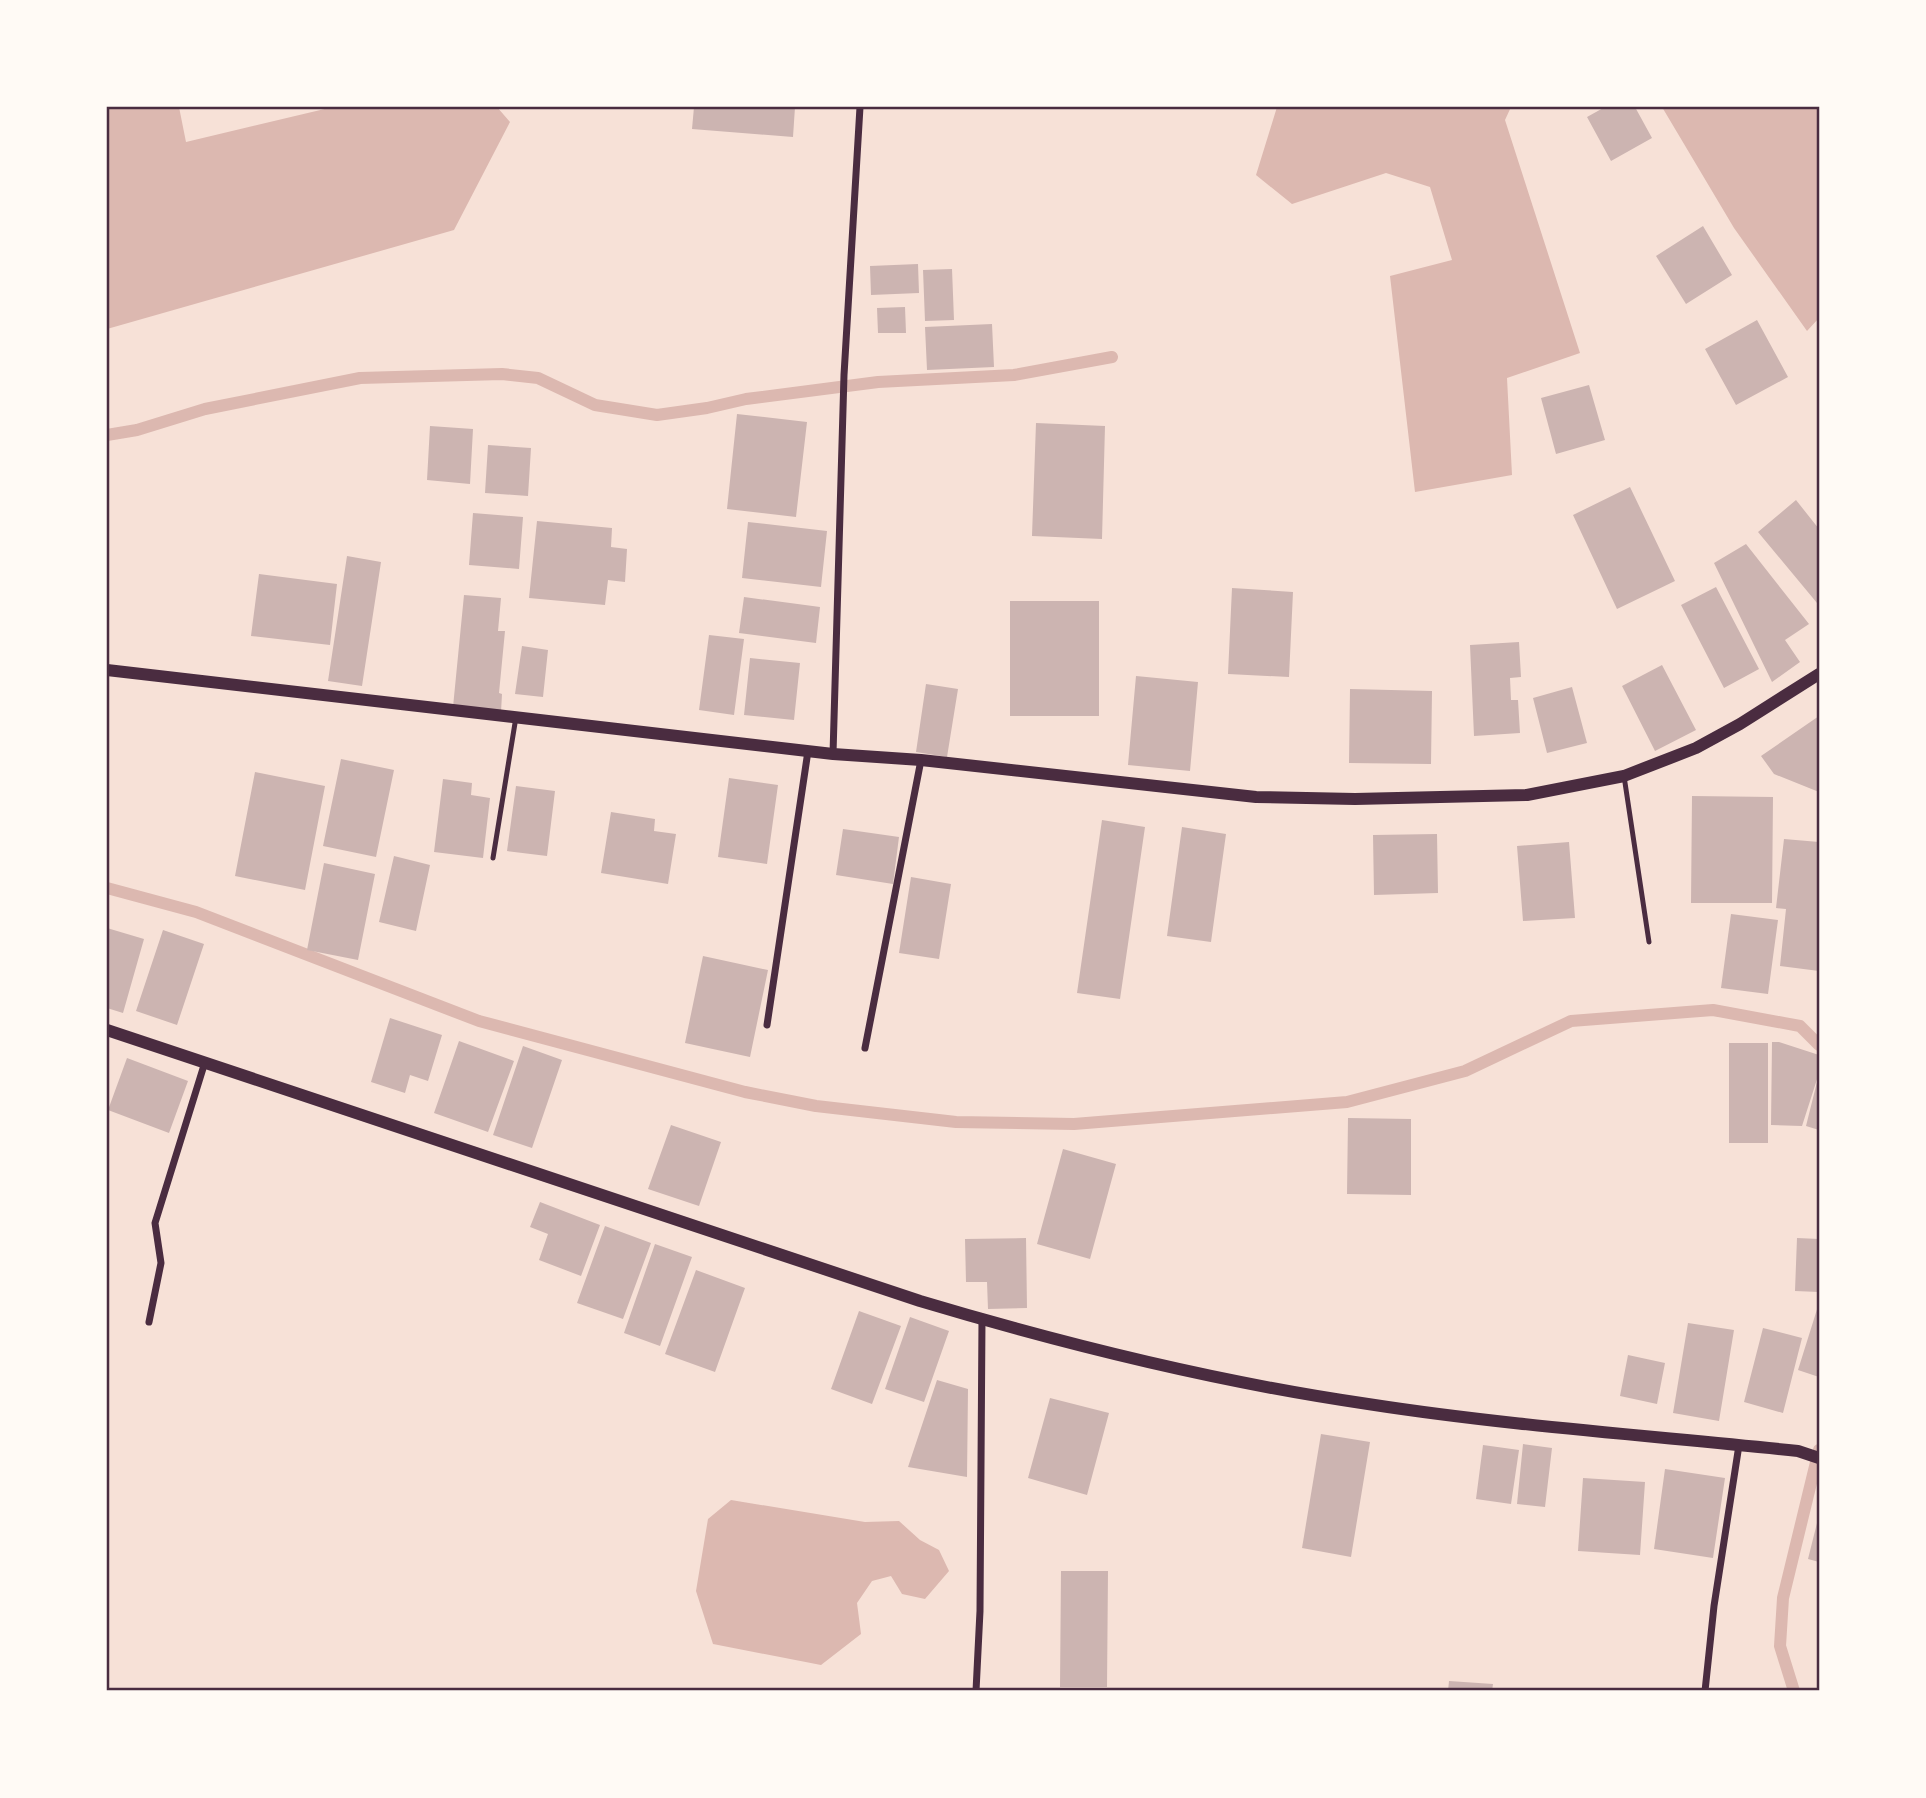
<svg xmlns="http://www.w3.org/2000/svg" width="1926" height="1798" font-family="Jost,sans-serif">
<rect width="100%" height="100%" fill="#f7e1d7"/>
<path fill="#dcb8b0" d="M 107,107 L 179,107 L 186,142 L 333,107 L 497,107 L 510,122 L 454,230 L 107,329 Z
M 1277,107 L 1511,107 L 1505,120 L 1580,353 L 1507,378 L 1512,475 L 1415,492 L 1390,276 L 1452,260 L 1430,187 L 1386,173 L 1292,204 L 1256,175 Z
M 1662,107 L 1819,107 L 1819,318 L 1807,331 L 1734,228 Z
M 731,1500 L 865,1522 L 899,1521 L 920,1540 L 939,1550 L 949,1571 L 925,1599 L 902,1594 L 891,1576 L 872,1581 L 857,1603 L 861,1634 L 821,1665 L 713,1644 L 696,1591 L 708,1519 Z"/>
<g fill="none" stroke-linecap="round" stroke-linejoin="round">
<path stroke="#dcb8b0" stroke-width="12" d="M 107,435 L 137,430 L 205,409 L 360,378 L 502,374 L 538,378 L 595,405 L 657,415 L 707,408 L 746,399 L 878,382 L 1014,375 L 1112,357
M 107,888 L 196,912 L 479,1021 L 745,1092 L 816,1106 L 956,1122 L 1074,1124 L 1347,1102 L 1465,1071 L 1571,1021 L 1713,1010 L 1800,1026 L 1819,1045
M 1794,1691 L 1780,1646 L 1783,1598 L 1819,1450"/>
</g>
<path fill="#ccb4b1" d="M 694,107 L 795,107 L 793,137 L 692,129 Z
M 1605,107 L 1635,107 L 1652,138 L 1611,161 L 1587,117 Z
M 1703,226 L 1732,275 L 1686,304 L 1656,256 Z
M 918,264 L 919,293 L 871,295 L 870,266 Z
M 952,269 L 954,320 L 925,321 L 923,270 Z
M 905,307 L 906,333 L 878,333 L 877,308 Z
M 1757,320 L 1788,377 L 1736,405 L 1705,349 Z
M 992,324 L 994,367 L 927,370 L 925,327 Z
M 1589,385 L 1605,440 L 1556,454 L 1541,398 Z
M 737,414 L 807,422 L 796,517 L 727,509 Z
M 1036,423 L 1105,426 L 1102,539 L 1032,536 Z
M 430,426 L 473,429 L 470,484 L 427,480 Z
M 488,445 L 531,448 L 528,496 L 485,493 Z
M 1630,487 L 1675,581 L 1617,609 L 1573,515 Z
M 1796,500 L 1819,529 L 1819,602 L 1817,603 L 1758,532 Z
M 473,513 L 523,517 L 519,569 L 469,565 Z
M 537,521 L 612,528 L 611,547 L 627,549 L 625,582 L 608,580 L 605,605 L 529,598 Z
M 748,522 L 827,531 L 821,587 L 742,578 Z
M 1746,544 L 1809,624 L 1785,640 L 1800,662 L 1772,682 L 1714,563 Z
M 347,556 L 381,562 L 362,686 L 328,681 Z
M 259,574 L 337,584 L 330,645 L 251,636 Z
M 1716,587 L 1759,669 L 1724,688 L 1681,605 Z
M 1232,588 L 1293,592 L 1289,677 L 1228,674 Z
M 464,595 L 501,598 L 498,631 L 505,631 L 499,693 L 502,694 L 501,712 L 453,707 Z
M 744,597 L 820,607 L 816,643 L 739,633 Z
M 1010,601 L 1099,601 L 1099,716 L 1010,716 Z
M 709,635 L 744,639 L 734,715 L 699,710 Z
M 1519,642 L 1521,677 L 1510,678 L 1511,700 L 1518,700 L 1520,733 L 1474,736 L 1470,645 Z
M 522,646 L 548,650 L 543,697 L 515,694 Z
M 750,658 L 800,663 L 794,720 L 744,715 Z
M 1662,665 L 1696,730 L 1655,751 L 1622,686 Z
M 1136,676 L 1198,682 L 1190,771 L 1128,765 Z
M 926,684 L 958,689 L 947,757 L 916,752 Z
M 1572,687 L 1587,743 L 1547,753 L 1533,698 Z
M 1350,689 L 1432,691 L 1431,764 L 1349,763 Z
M 1819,716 L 1819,792 L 1774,774 L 1761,756 Z
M 341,759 L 394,770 L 376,857 L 323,846 Z
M 255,772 L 325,786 L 305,890 L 235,876 Z
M 729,778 L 778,785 L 767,864 L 718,857 Z
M 443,779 L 472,783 L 471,795 L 490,798 L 483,858 L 434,852 Z
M 516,786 L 555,791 L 547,856 L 507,851 Z
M 1692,796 L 1773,797 L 1772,903 L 1691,903 Z
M 611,812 L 655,819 L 654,831 L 676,834 L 668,884 L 601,873 Z
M 1102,820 L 1145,827 L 1120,999 L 1077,993 Z
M 1182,827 L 1226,834 L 1211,942 L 1167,936 Z
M 843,829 L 899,837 L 893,884 L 836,875 Z
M 1437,834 L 1438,893 L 1374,895 L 1373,835 Z
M 1784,839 L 1819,842 L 1819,971 L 1780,966 L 1786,909 L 1776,908 Z
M 1569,842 L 1575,918 L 1523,921 L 1517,846 Z
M 394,856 L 430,865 L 416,931 L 379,922 Z
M 324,863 L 375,874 L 358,960 L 307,950 Z
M 911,877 L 951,884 L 939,959 L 899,953 Z
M 1731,914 L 1778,920 L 1768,994 L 1721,988 Z
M 107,928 L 144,939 L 123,1013 L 107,1008 Z
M 163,930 L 204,944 L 177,1025 L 136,1011 Z
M 703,956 L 768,970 L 750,1057 L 685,1043 Z
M 390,1018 L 442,1035 L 428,1081 L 410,1075 L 405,1093 L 371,1082 Z
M 459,1041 L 514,1061 L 488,1132 L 434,1113 Z
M 1772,1042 L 1779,1042 L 1819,1055 L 1819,1073 L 1802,1126 L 1771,1125 Z
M 1729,1043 L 1768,1043 L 1768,1143 L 1729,1143 Z
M 523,1046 L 562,1060 L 532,1148 L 493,1135 Z
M 127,1058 L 188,1081 L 169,1133 L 108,1110 Z
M 1817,1082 L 1819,1083 L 1819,1130 L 1806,1126 Z
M 1348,1118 L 1411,1119 L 1411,1195 L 1347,1194 Z
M 671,1125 L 721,1142 L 699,1206 L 648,1189 Z
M 1063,1149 L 1116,1164 L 1090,1259 L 1037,1244 Z
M 540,1202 L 600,1225 L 581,1276 L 539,1260 L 548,1234 L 530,1227 Z
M 605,1226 L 651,1243 L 623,1319 L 577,1303 Z
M 1026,1238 L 1027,1308 L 988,1309 L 987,1282 L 966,1282 L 965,1239 Z
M 1797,1238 L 1819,1239 L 1819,1292 L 1795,1291 Z
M 655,1244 L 692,1257 L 660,1346 L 624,1333 Z
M 696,1270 L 745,1288 L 715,1372 L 665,1354 Z
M 1819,1303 L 1819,1377 L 1798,1370 Z
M 859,1311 L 901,1326 L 872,1404 L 831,1389 Z
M 910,1317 L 949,1331 L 924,1402 L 885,1389 Z
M 1688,1323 L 1734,1330 L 1719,1421 L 1673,1413 Z
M 1763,1328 L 1802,1338 L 1783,1413 L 1744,1402 Z
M 1628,1355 L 1665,1363 L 1657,1404 L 1620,1396 Z
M 937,1380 L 968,1389 L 967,1477 L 908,1467 Z
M 1050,1398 L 1109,1413 L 1087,1495 L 1028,1478 Z
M 1321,1434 L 1370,1442 L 1351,1557 L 1302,1548 Z
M 1523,1444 L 1552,1448 L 1545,1507 L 1517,1504 Z
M 1483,1445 L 1519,1450 L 1511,1504 L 1476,1499 Z
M 1665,1469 L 1725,1478 L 1713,1558 L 1654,1549 Z
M 1583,1478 L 1645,1482 L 1640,1555 L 1578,1551 Z
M 1818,1519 L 1819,1519 L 1819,1562 L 1808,1559 Z
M 1061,1571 L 1108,1571 L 1107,1687 L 1060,1687 Z
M 1449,1681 L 1493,1684 L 1492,1691 L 1448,1691 Z"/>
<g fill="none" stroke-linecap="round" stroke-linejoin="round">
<path stroke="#4a2c40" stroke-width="5" d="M 1624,776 L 1649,942
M 493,858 L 516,717"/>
<path stroke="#4a2c40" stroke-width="7" d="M 833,754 L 844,375 L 860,107
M 767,1025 L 808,751
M 865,1048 L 921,760
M 149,1322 L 161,1263 L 155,1223 L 205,1062
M 976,1691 L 980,1611 L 982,1319
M 1705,1691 L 1714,1606 L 1739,1445"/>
<path stroke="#4a2c40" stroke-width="12" d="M 107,670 L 833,754 L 921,760 L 1256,797 L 1355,799 L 1527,795 L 1624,776 L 1696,748 L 1740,724 L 1819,674
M 107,1030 L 920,1301 C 1067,1345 1216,1382 1368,1404 C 1510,1426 1655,1436 1798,1451 L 1819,1458"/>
</g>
<rect width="1926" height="1798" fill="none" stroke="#fffaf5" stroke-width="217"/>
<rect x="108" y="108" width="1710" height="1581" fill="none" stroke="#4a2c40" stroke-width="2.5"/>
</svg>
